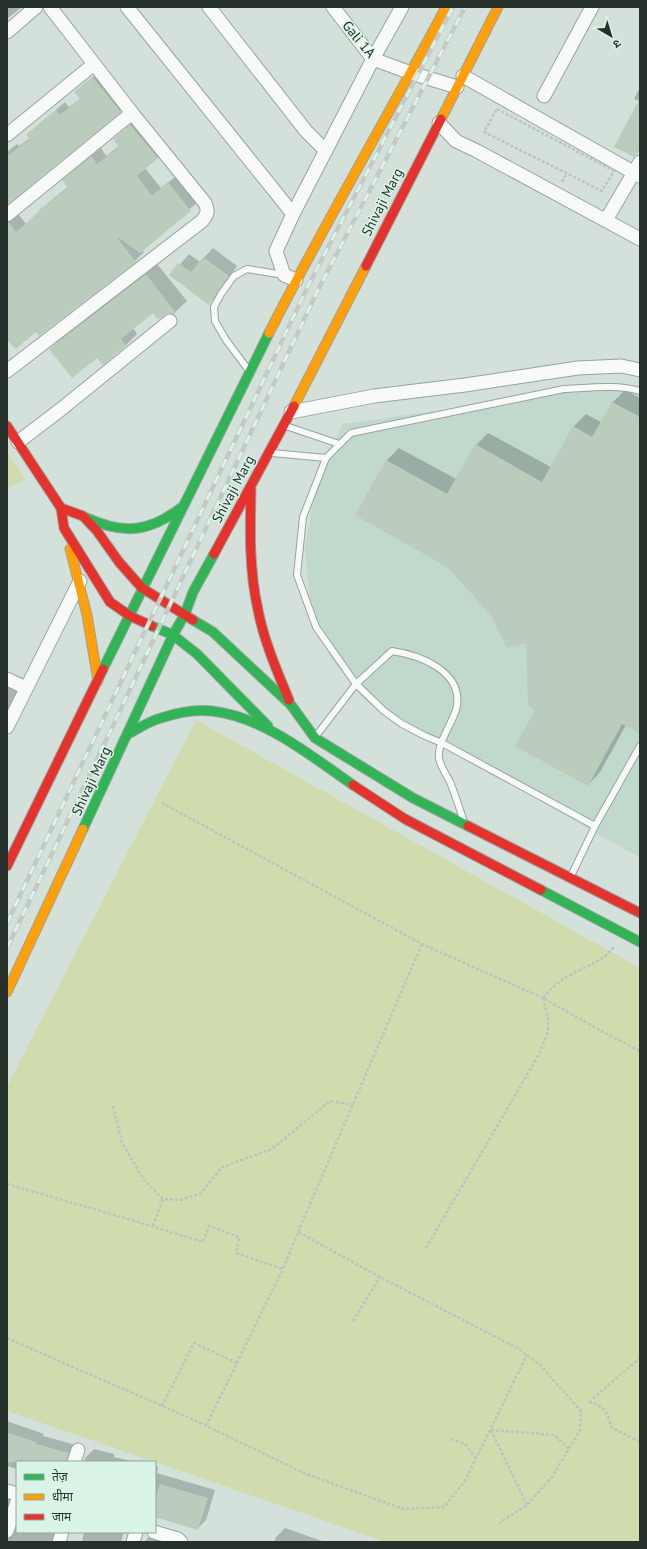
<svg xmlns="http://www.w3.org/2000/svg" width="647" height="1549" font-family="'PT Sans','Noto Sans Devanagari',sans-serif">
<rect width="100%" height="100%" fill="#d3e1da"/>
<path fill="#c1d9cd" d="M 640,389 L 640,858 L 365,701 L 330,657 L 310,611 L 305,548 L 318,472 L 343,424 L 563,393 Z"/>
<path fill="#d0dcad" d="M 7,453 L 26,479 L 7,488 Z
M 196,720 L 640,968 L 640,1542 L 386,1542 L 7,1411 L 7,1086 Z"/>
<path fill="#0003" d="M 7,7 L 22,7 L 7,19 Z
M 102,69 L 129,102 L 120,111 L 8,203 L 9,211 L 18,214 L 26,224 L 49,202 L 68,187 L 63,181 L 72,172 L 101,148 L 106,156 L 119,146 L 114,139 L 139,117 L 166,149 L 145,168 L 161,188 L 178,175 L 199,201 L 142,250 L 144,252 L 135,261 L 36,330 L 7,338 L 7,152 L 17,144 L 19,146 L 30,138 L 27,135 L 65,102 L 69,107 L 81,98 L 76,92 Z
M 640,87 L 640,150 L 633,156 L 639,101 L 634,99 Z
M 213,248 L 237,266 L 219,294 L 209,303 L 171,275 L 189,254 L 200,262 Z
M 157,264 L 187,301 L 175,312 L 153,312 L 133,328 L 137,334 L 126,345 L 103,364 L 97,357 L 50,349 L 62,338 Z
M 625,390 L 640,398 L 640,732 L 626,725 L 600,772 L 588,785 L 536,710 L 527,642 L 492,614 L 448,566 L 356,515 L 387,460 L 399,448 L 456,479 L 476,445 L 488,433 L 551,467 L 574,426 L 586,414 L 601,422 L 613,402 Z
M 7,680 L 23,687 L 7,720 Z
M 7,1421 L 44,1434 L 43,1436 L 76,1445 L 79,1462 L 81,1462 L 17,1462 L 17,1469 L 7,1466 Z
M 94,1449 L 114,1454 L 114,1457 L 136,1462 L 84,1462 L 86,1457 Z
M 155,1466 L 158,1467 L 157,1473 L 215,1490 L 206,1520 L 198,1528 L 155,1517 Z
M 7,1493 L 16,1496 L 14,1530 L 17,1530 L 17,1532 L 58,1532 L 57,1537 L 51,1542 L 7,1542 Z
M 285,1528 L 325,1542 L 274,1542 L 276,1537 Z
M 84,1532 L 124,1532 L 121,1542 L 82,1542 Z
M 150,1536 L 170,1542 L 144,1542 Z"/>
<path fill="#bbccbc" d="M 92,77 L 121,112 L 7,205 L 7,156 L 30,139 L 26,135 L 42,121 L 56,110 L 60,115 L 80,99 L 74,92 Z
M 640,98 L 640,148 L 634,157 L 614,147 Z
M 130,125 L 158,158 L 137,176 L 152,196 L 168,182 L 191,211 L 140,253 L 119,238 L 118,239 L 136,262 L 39,336 L 36,332 L 16,349 L 7,340 L 7,223 L 9,223 L 16,232 L 40,211 L 39,210 L 68,188 L 62,180 L 92,156 L 97,164 L 119,147 L 113,139 Z
M 203,257 L 229,276 L 209,305 L 169,275 L 178,263 L 191,272 Z
M 146,274 L 176,313 L 174,314 L 168,313 L 158,320 L 153,313 L 121,339 L 126,346 L 103,365 L 97,358 L 72,378 L 49,349 Z
M 612,402 L 640,417 L 640,734 L 622,724 L 588,786 L 515,746 L 535,710 L 528,706 L 526,643 L 507,648 L 491,615 L 447,567 L 355,515 L 386,460 L 447,494 L 475,444 L 542,482 L 573,426 L 592,437 Z
M 7,1432 L 36,1442 L 36,1444 L 69,1453 L 66,1462 L 7,1462 Z
M 160,1484 L 208,1498 L 198,1530 L 155,1517 L 155,1500 Z"/>
<g fill="none" stroke-linecap="round" stroke-linejoin="round">
<g stroke="#98a39e" stroke-width="8">
<path id="lane" d="M 247,368 L 226,340 L 215,321 L 214,307 L 221,294 L 234,276 L 247,269 L 284,275
M 286,426 L 339,444
M 272,453 L 326,458
M 316,736 L 356,684 L 392,651 C 420,655 462,671 457,706 C 455,719 437,743 439,757 C 439,765 447,775 450,782 C 455,794 459,807 463,819
M 595,826 L 442,743 L 425,736 L 402,724 L 384,711 L 356,684 L 316,627 L 297,575 L 303,517 L 326,458 L 351,433 L 564,389 C 587,388 618,384 640,391
M 571,876 L 595,826 L 640,746"/>
</g>
<g stroke="#98a39e" stroke-width="15">
<path id="street" d="M 127,7 L 293,214
M 209,7 L 306,131 L 326,151
M 333,7 L 373,59 L 411,73 L 457,87
M 7,32 L 36,7
M 463,76 L 640,176
M 544,96 L 592,7
M 439,123 L 456,141 L 477,151 L 640,239
M 7,135 L 94,64
M 7,215 L 132,113
M 606,220 L 640,162
M 296,280 L 284,275 L 276,251 L 293,214 L 373,59 L 402,7
M 7,371 L 202,221 C 207,215 209,211 205,203 L 132,113 L 50,7
M 291,412 L 374,396 L 465,385 L 578,368 L 621,366 L 640,370
M 18,442 L 60,410 L 170,321
M 7,679 L 26,688
M 7,727 L 80,581
M 74,1462 L 78,1450
M 7,1491 L 17,1494
M 7,1531 L 17,1502
M 154,1532 L 178,1539 L 181,1542
M 59,1542 L 62,1532
M 133,1542 L 136,1532"/>
</g>
<g stroke="#98a39e" stroke-width="11">
<path id="fast" d="M 87,518 C 124,535 150,532 182,507
M 193,620 L 213,632 L 291,705 L 315,738 L 413,798 L 468,826
M 152,626 L 173,635 L 197,654 L 268,726
M 103,669 L 269,333
M 128,734 C 138,729 149,721 161,718 C 176,713 195,709 212,711 C 264,717 311,756 353,785
M 83,829 L 173,635 L 185,614 L 193,592 L 214,554
M 541,890 L 640,942"/>
</g>
<g stroke="#98a39e" stroke-width="11">
<path id="slow" d="M 441,119 L 498,7
M 269,333 C 325,223 388,116 446,7
M 294,406 L 366,266
M 70,549 L 87,615 L 98,681
M 7,992 L 83,829"/>
</g>
<g stroke="#98a39e" stroke-width="11">
<path id="jam" d="M 366,266 L 441,119
M 7,426 L 61,508 L 64,528 L 110,602 L 130,616 L 152,626
M 251,490 C 250,530 249,570 258,610 C 264,641 277,671 289,700
M 61,508 L 83,516 L 97,531 L 119,562 L 142,588 L 193,620
M 214,554 L 294,406
M 353,785 L 405,819 L 541,890
M 468,826 L 640,913
M 7,866 L 103,669"/>
</g>
<path stroke="#bfc2c0" stroke-width="2.5" stroke-dasharray="3 2" stroke-linecap="butt" d="M 497,109 L 614,171 L 602,191 L 484,132 Z
M 562,182 L 567,173
M 162,803 L 422,944 L 543,998 L 596,1028 L 640,1051
M 543,998 C 551,988 560,980 572,974 C 587,965 604,962 614,946
M 113,1106 L 122,1143 L 144,1180 L 163,1199 L 181,1200 L 200,1194 L 222,1167 L 272,1149 L 330,1101 L 353,1105
M 7,1184 L 125,1218 L 203,1242 L 209,1226 L 239,1237 L 236,1253 L 283,1269 L 298,1232 L 380,1277 L 519,1349 L 540,1365 L 581,1411 L 580,1430 L 552,1477 L 527,1505 L 499,1523
M 153,1226 L 163,1199
M 298,1232 L 422,944
M 426,1248 L 538,1056 C 550,1030 551,1026 543,998
M 353,1321 L 380,1277
M 7,1338 L 192,1419 L 306,1474 L 403,1509 L 444,1507 L 465,1481 L 527,1355
M 589,1402 C 605,1406 607,1412 611,1427 L 640,1442
M 589,1402 L 640,1358
M 162,1406 L 194,1343 L 237,1363
M 206,1426 L 283,1269
M 491,1430 L 527,1505
M 491,1430 L 554,1435 L 569,1449
M 451,1439 L 465,1444 L 476,1458"/>
<use href="#lane" stroke="#f8faf9" stroke-width="6"/>
<use href="#street" stroke="#f8faf9" stroke-width="13"/>
<use href="#fast" stroke="#30b455" stroke-width="9"/>
<use href="#slow" stroke="#ff9f0a" stroke-width="9"/>
<use href="#jam" stroke="#e5322d" stroke-width="9"/>
<g stroke="#c5c9c6" stroke-width="4.5">
<path id="rail" d="M 7,923 L 308,286 L 453,7
M 7,948 L 102,749 L 318,290 L 465,7"/>
</g>
<use href="#rail" stroke="#daf4e7" stroke-width="3" stroke-dasharray="9" stroke-linecap="butt"/>
</g>
<g text-anchor="middle" stroke-width="3" stroke-linejoin="round" paint-order="stroke">
<g font-size="14" fill="#27312c" stroke="#daf4e7">
<text transform="translate(359 39) rotate(50)" y="5">Gali 1A</text>
<text transform="translate(382 202) rotate(-63)" y="5">Shivaji Marg</text>
<text transform="translate(233 489) rotate(-62)" y="5">Shivaji Marg</text>
<text transform="translate(91 781) rotate(-65)" y="5">Shivaji Marg</text>
</g>
</g>
<rect width="647" height="1549" fill="none" stroke="#27312c" stroke-width="16"/>
<rect x="16" y="1461" width="140" height="72" fill="#daf4e7" stroke="#92a69c"/>
<rect x="24" y="1474" width="20" height="6" fill="#30b455" stroke="#92a69c"/>
<text x="52" y="1481" font-size="12" fill="#27312c">तेज़</text>
<rect x="24" y="1494" width="20" height="6" fill="#ff9f0a" stroke="#92a69c"/>
<text x="52" y="1501" font-size="12" fill="#27312c">धीमा</text>
<rect x="24" y="1514" width="20" height="6" fill="#e5322d" stroke="#92a69c"/>
<text x="52" y="1521" font-size="12" fill="#27312c">जाम</text>
<g transform="translate(611 36) rotate(142)" stroke="#daf4e7" stroke-width="3" paint-order="stroke">
<path d="M0-3L7 15L0 10L-7 15Z" fill="#27312c"/>
<text y="-6" font-size="11" font-weight="bold" text-anchor="middle" fill="#27312c">उ</text>
</g>
</svg>
